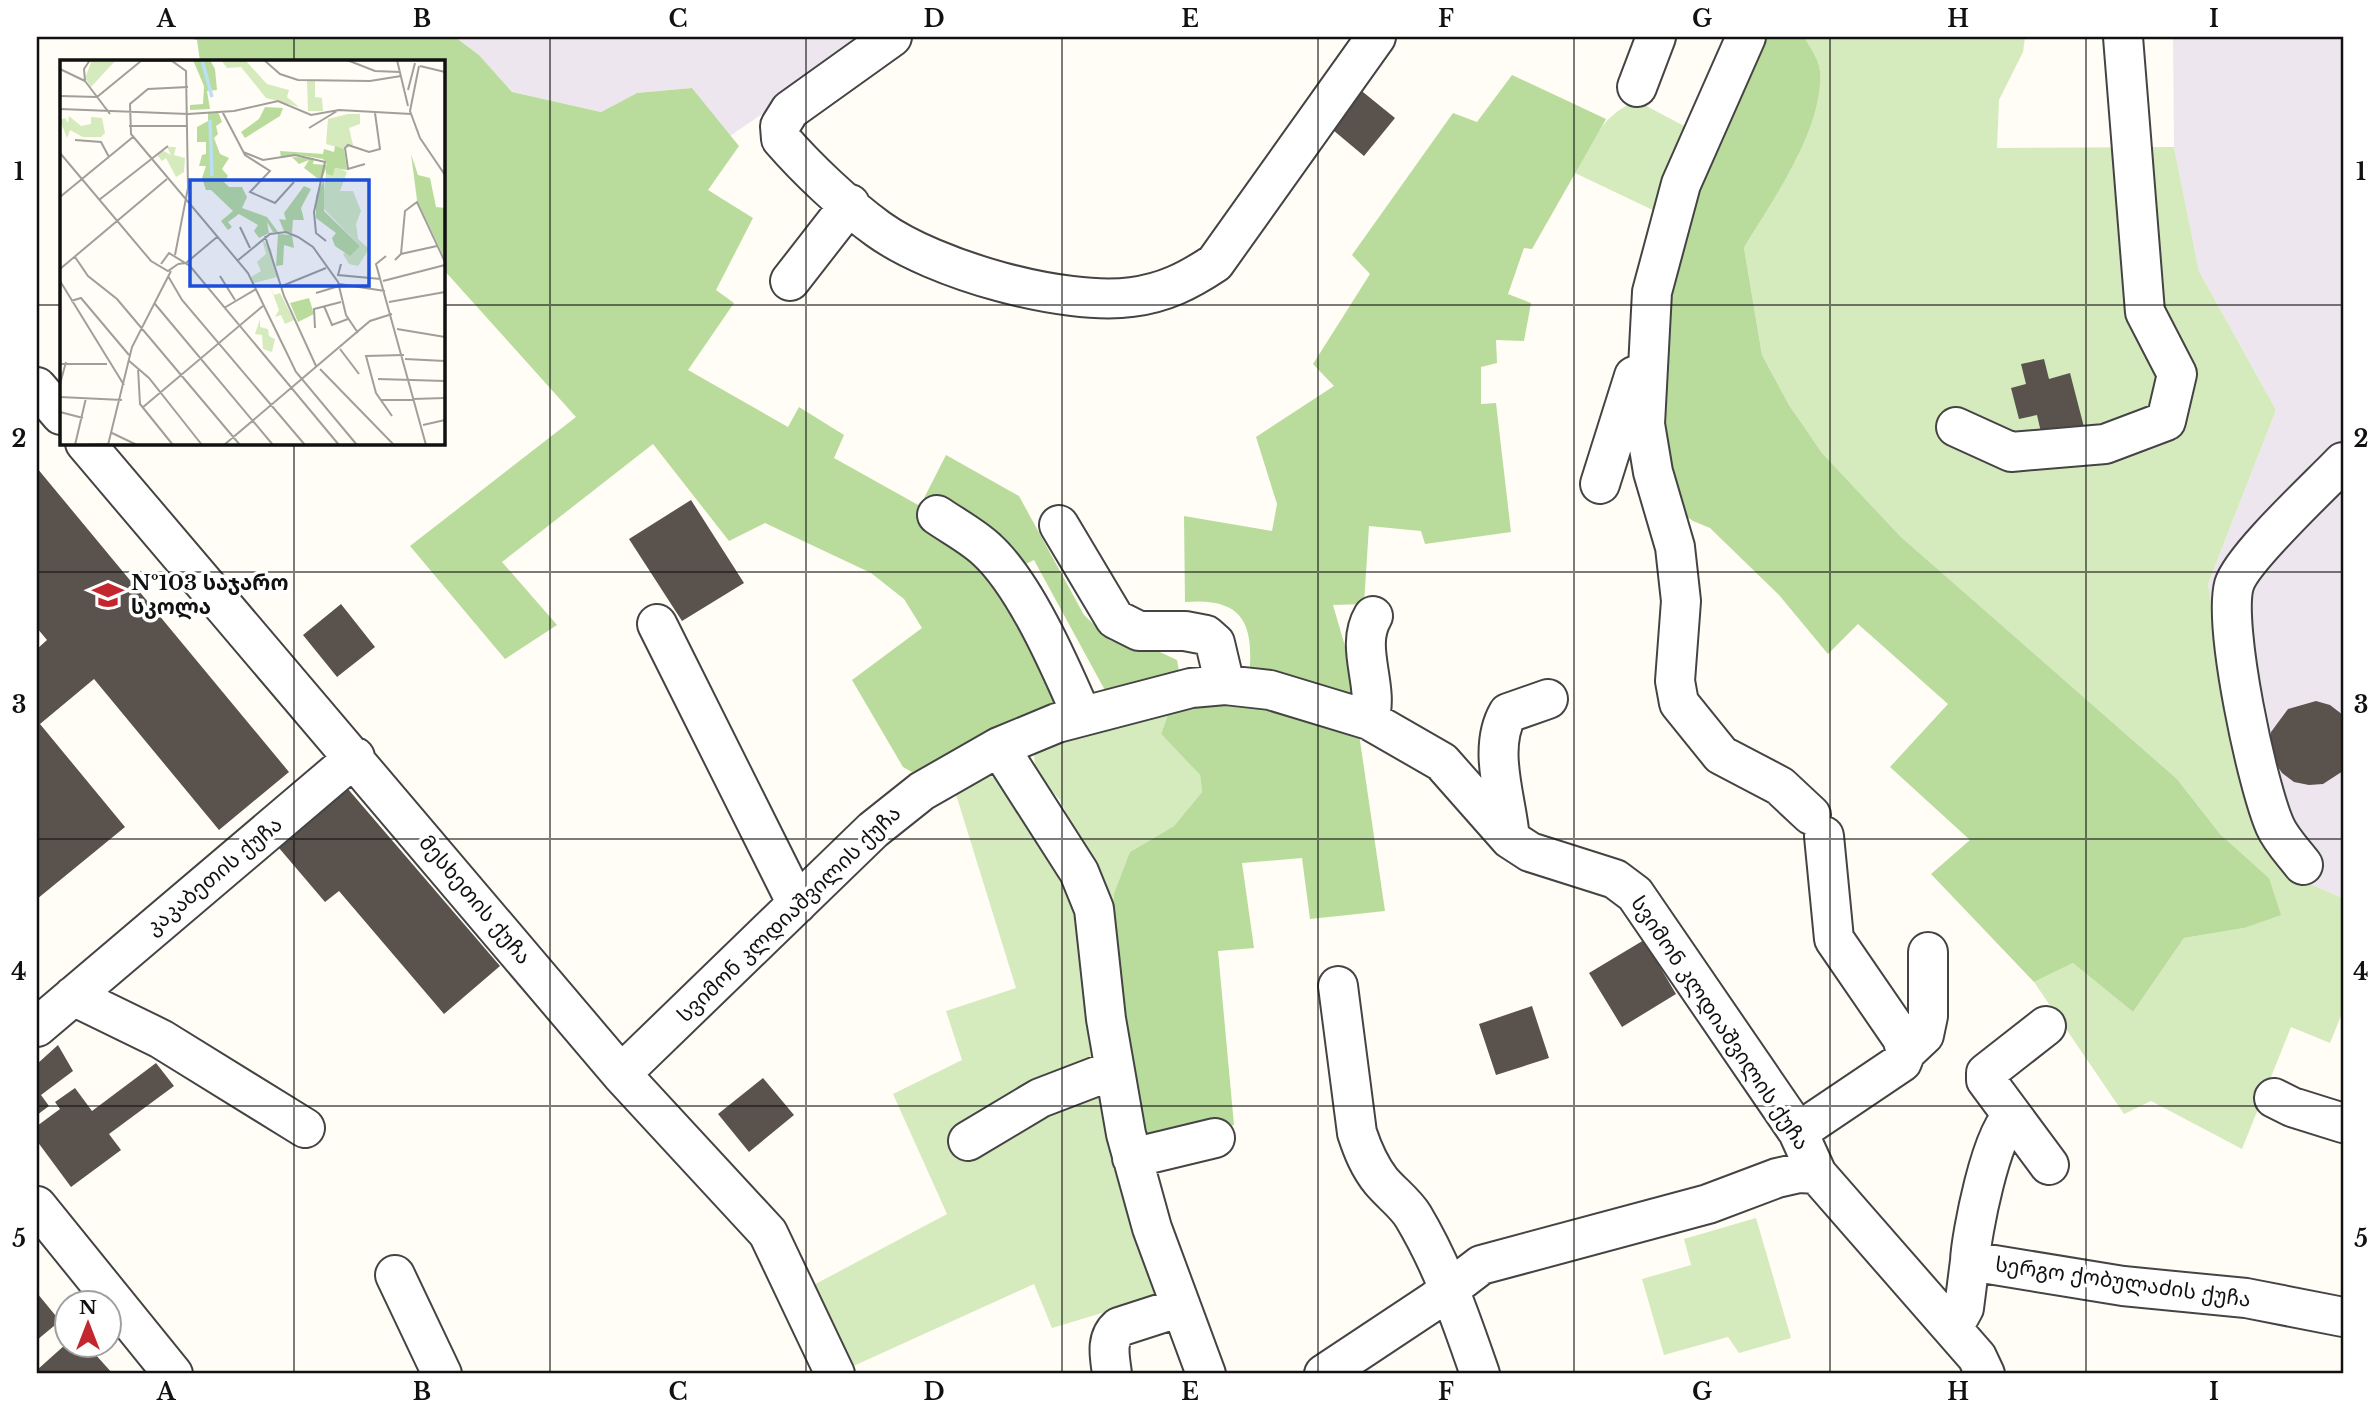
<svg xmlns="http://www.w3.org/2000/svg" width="2380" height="1411" font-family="'Libre Baskerville','Noto Sans Georgian',serif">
<rect width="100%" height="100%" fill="#fffdf5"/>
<path fill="#eee6ef" d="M 455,37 L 854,37 L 863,45 L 730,136 L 692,88 L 637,93 L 601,112 L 512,92 L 479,55 Z
M 2173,37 L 2343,37 L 2343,898 L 2300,880 L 2260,839 L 2241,787 L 2231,740 L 2208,584 L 2276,410 L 2199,271 L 2174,147 Z"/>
<path fill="#d5ebbd" d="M 1804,37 L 2025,37 L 2023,52 L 1999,100 L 1997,148 L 2174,147 L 2199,271 L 2276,410 L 2208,584 L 2241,787 L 2260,839 L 2300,880 L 2343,898 L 2343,1011 L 2330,1043 L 2291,1027 L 2242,1149 L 2151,1101 L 2124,1114 L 2034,982 L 2073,963 L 2133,1012 L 2184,938 L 2244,928 L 2269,878 L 2220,834 L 2177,779 L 1901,537 L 1822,453 L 1789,405 L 1762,355 L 1744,248 L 1798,156 L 1820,69 Z
M 1637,101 L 1686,127 L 1659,213 L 1575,173 C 1593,141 1601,115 1637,101 Z
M 1169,712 L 1161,734 L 1200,775 L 1202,792 L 1174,826 L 1130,852 L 1113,924 L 1092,866 L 1060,800 L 1036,774 L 1034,756 L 1043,739 Z
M 990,776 L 1003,781 L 1050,860 L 1078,922 L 1108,1138 L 1155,1297 L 1052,1328 L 1034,1284 L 849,1368 L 808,1288 L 947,1214 L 893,1094 L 962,1060 L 946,1011 L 1016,988 L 954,788 L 971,779 Z
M 1756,1218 L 1791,1338 L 1739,1353 L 1728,1337 L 1664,1355 L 1642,1279 L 1691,1265 L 1684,1239 Z"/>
<path fill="#b9dc9c" d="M 183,37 L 455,37 L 479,55 L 512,92 L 601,112 L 637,93 L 692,88 L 739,146 L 708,190 L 753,218 L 716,290 L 734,303 L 688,370 L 788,427 L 799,407 L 844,435 L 834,458 L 920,506 L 946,455 L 1019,496 L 1084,615 L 1111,641 L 1149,647 L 1177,660 L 1180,676 L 1107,694 L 1034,560 L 992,580 L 1053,688 L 1053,703 L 1047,714 L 927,768 L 912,772 L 903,767 L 852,680 L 922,628 L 904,599 L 871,573 L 765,523 L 729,541 L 653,444 L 502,562 L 557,625 L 505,659 L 410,546 L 576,417 L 443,269 L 443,61 L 200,61 L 197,40 Z
M 1762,37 L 1804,37 C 1809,46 1819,60 1820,71 C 1823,131 1773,198 1744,248 L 1762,355 L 1789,405 L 1822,453 L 1901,537 L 2177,779 L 2220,834 L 2269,878 L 2281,915 L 2244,928 L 2184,938 L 2133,1012 L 2073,963 L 2034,982 L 1931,874 L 1970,840 L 1890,767 L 1948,704 L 1858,624 L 1828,654 L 1779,595 L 1710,528 L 1693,521 L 1676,509 L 1654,370 L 1684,208 Z
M 1512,75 L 1606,119 L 1532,249 L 1524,248 L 1508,294 L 1531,303 L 1524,341 L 1496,340 L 1497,363 L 1481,367 L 1481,404 L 1496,403 L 1511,532 L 1425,544 L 1421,531 L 1369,526 L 1364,604 L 1333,605 L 1356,684 L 1355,708 L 1249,679 C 1254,626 1246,597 1185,602 L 1184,516 L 1272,531 L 1277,504 L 1256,437 L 1334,386 L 1313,364 L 1370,274 L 1352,255 L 1453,113 L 1477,122 Z
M 1246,699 L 1359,734 L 1385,911 L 1310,919 L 1302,858 L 1242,863 L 1254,948 L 1218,951 L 1234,1125 L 1145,1148 L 1113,945 L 1114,894 L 1130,852 L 1174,826 L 1202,792 L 1200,775 L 1161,734 L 1169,712 L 1216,700 Z"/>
<path fill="#5a524d" d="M 1358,88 L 1395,118 L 1364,156 L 1327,125 Z
M 2044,359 L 2049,379 L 2070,373 L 2085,431 L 2043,441 L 2037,415 L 2019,419 L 2011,388 L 2026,384 L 2021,364 Z
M 37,468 L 289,772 L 219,830 L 94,679 L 40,724 L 125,827 L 37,899 L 37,649 L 47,640 L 37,628 Z
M 691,500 L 744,583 L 682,621 L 629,539 Z
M 341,604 L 375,647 L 337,677 L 303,635 Z
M 2316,701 L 2330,705 L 2343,715 L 2343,771 L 2323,784 L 2309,785 L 2294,782 L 2282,773 L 2274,761 L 2270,747 L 2271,732 L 2288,709 Z
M 348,789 L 500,966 L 444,1014 L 339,891 L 325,902 L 279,848 Z
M 1644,940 L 1676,994 L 1622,1027 L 1589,973 Z
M 1532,1006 L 1549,1058 L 1496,1075 L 1479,1024 Z
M 58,1045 L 73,1071 L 41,1095 L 49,1106 L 37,1115 L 37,1064 Z
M 156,1063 L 174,1086 L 109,1134 L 121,1150 L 71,1187 L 37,1141 L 37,1126 L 60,1109 L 55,1102 L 75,1088 L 92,1111 Z
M 763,1078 L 794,1115 L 749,1152 L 718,1114 Z
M 37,1293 L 60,1321 L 37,1340 Z
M 66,1344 L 86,1344 L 113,1374 L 37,1374 L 37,1370 Z"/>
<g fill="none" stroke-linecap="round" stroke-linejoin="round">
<g stroke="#444" stroke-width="42">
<path id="minor" d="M 892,37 L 790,110 L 780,126 L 781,139 C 807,169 845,205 878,229 C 935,270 1063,306 1132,297 C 1164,293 1188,281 1215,263 L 1376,37
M 1746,37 L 1681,184 L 1652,292 L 1645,424 L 1653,472 L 1675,547 L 1681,601 L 1675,681 L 1679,703 L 1721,755 L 1780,786 L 1811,815
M 1637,87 L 1656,37
M 790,281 L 850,204
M 37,387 L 61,415
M 1956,427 L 2011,452 L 2105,444 L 2166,421 L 2177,374 L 2145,312 L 2123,37
M 85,443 L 621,1074 L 768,1233 L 835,1374
M 1600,484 L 1634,376
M 937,515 C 953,526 972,536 986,549 C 1025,584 1061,668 1082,716
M 1059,525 L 1115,619 L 1139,631 L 1185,631 L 1206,635 L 1215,643 L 1225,685
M 657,624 L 797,904
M 1369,720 C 1380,686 1354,648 1373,616
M 999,747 L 1079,872 L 1094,909 L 1106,1019 L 1126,1134 L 1152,1228 L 1206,1374
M 1510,839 C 1507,800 1487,749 1508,713 L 1548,699
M 2303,865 C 2294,853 2281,840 2275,826 C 2257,785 2223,626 2234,585 C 2242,558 2320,486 2343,462
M 1338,986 L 1357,1133 C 1363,1151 1369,1166 1381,1181 C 1391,1193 1405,1203 1413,1216 C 1443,1266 1461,1319 1480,1374
M 73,996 L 161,1039 L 305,1128
M 2046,1026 L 1986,1073 L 1986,1080 L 2049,1165
M 37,1027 L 355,757
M 1906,1052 L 1924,1035 L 1928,1016 L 1928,952
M 621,1074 L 873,830 L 922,791 L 999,747 L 1057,723 L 1191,688 L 1225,685 L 1270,690 L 1369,720 L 1442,762 L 1510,839 L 1530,852 L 1615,879 L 1635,894 L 1798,1132 L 1817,1174 L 1977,1357 L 1985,1374
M 2274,1098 L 2292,1107 L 2343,1123
M 2012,1117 C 1992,1130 1971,1235 1970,1261 L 2123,1286 L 2246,1298 L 2343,1317
M 1798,1132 L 1902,1062 L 1906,1052 L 1902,1038 L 1834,939 L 1824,836
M 968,1141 L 1040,1098 L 1113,1070
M 1132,1158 L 1215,1138
M 37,1206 L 173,1374
M 395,1275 L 442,1374
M 1953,1328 L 1964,1308 L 1970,1261
M 1112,1374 C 1110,1357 1105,1339 1119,1327 L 1181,1307
M 1324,1374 L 1434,1301 L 1481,1265 L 1708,1204 L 1777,1178 L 1799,1173 L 1817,1174"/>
</g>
<use href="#minor" stroke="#fff" stroke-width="38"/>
</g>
<path fill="none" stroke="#111" stroke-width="2" stroke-opacity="0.55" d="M 294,37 L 294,61M 550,37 L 550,1374M 806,37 L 806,1374M 1062,37 L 1062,1374M 1318,37 L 1318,1374M 1574,37 L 1574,1374M 1830,37 L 1830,1374M 2086,37 L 2086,1374M 37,305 L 61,305M 443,305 L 2343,305M 294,443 L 294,1374M 37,572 L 2343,572M 37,839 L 2343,839M 37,1106 L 2343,1106"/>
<defs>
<g id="school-bare" transform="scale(2.415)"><path d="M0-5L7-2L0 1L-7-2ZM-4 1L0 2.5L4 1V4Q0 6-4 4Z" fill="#c4262e" stroke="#fff" stroke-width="2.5" paint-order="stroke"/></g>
</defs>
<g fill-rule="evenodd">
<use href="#school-bare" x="108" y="595"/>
</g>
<g text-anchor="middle" stroke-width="7" stroke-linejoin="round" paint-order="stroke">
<g font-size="21" font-weight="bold" fill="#111" stroke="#fff" text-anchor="start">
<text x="131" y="590">№103 საჯარო<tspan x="131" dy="24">სკოლა</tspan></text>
</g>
<g font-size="21" fill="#111" stroke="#fff">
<text transform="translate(214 876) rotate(-40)" y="7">კაკაბეთის ქუჩა</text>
<text transform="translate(475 900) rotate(50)" y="7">მესხეთის ქუჩა</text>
<text transform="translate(789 914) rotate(-44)" y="7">სვიმონ კლდიაშვილის ქუჩა</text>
<text transform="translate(1720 1023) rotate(56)" y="7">სვიმონ კლდიაშვილის ქუჩა</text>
<text transform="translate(2123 1282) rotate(8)" y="7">სერგო ქობულაძის ქუჩა</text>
</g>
</g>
<g transform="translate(60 60)">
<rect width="385" height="385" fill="#fffdf5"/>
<path d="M 32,0 L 56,0 L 31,27 L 25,18 ZM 161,0 L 185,0 L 207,24 L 229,30 L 227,37 L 239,47 L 206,38 L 181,7 L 167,8 ZM 247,21 L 255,21 L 255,37 L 262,38 L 263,51 L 248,51 ZM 288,54 L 300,54 L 300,64 L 289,68 L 293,85 L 284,89 L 266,84 L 268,59 ZM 9,56 L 21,66 L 31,64 L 31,57 L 42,58 L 45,73 L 41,77 L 23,77 L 10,70 L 7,78 L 0,60 L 5,58 L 8,63 ZM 107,87 L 116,87 L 114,95 L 125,98 L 124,112 L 116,117 L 106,98 L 102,101 L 97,95 L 102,90 L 111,95 ZM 277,88 L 281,109 L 287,112 L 280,131 L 293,131 L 301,151 L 296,164 L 298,179 L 309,189 L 298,206 L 289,204 L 283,194 L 300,186 L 262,147 L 266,114 L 273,116 L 275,108 L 280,109 L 273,95 ZM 202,179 L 211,189 L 217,217 L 194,223 L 191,217 L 201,211 L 197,202 L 206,194 ZM 210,226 L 214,235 L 220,233 L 234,260 L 225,264 L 221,255 L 215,257 L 219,250 ZM 200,259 L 200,267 L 208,269 L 209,276 L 215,279 L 212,292 L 203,289 L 202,275 L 195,274 Z" fill="#d5ebbd"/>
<path d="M 133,0 L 150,0 L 155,9 L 157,30 L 147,31 L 150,49 L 130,50 L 130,45 L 143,44 L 144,26 ZM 205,47 L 223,48 L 220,56 L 185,78 L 181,72 L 199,59 ZM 148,52 L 158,52 L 162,62 L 156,66 L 158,74 L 154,78 L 160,94 L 169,98 L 162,109 L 168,116 L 164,122 L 169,127 L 182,127 L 187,137 L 182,148 L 207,157 L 218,172 L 213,172 L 207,162 L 209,173 L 199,178 L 194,171 L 198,165 L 179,154 L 168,162 L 172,167 L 168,170 L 161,161 L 173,151 L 151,130 L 146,130 L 142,118 L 146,106 L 139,106 L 142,95 L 146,94 L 146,82 L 137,82 L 137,67 L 148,61 ZM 275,86 L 284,89 L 287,110 L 275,108 L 273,116 L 266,114 L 266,109 L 261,121 L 244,108 L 249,100 L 239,104 L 232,97 L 254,98 L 253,104 L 267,105 L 263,99 L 238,95 L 221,98 L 220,91 L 263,94 L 264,89 L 274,92 ZM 351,94 L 358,115 L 370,118 L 376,147 L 385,148 L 385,199 L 357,140 ZM 264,120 L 264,151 L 300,186 L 290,196 L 275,186 L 272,178 L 276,173 L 256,158 L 256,136 ZM 244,126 L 251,129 L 241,148 L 244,160 L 233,160 L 232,173 L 224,171 L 219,159 L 226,160 L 224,153 ZM 218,174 L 232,175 L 234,188 L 224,185 L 223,205 L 216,206 ZM 249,238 L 254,254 L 238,262 L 230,243 Z" fill="#b9dc9c"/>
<path fill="none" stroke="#b9e0f7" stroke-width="3.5" d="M 142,0 L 152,37M 150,60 L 152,116"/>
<path fill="none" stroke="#a09f9a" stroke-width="2" d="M 30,0 L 24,9 L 25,21 L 50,54M 204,0 L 220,14 L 238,20 L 310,21 L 341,16M 287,0 L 315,11 L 340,12M 337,0 L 348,46M 359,6 L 350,51 L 360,78 L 385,115M 360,6 L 385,12M 0,9 L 25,21M 128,27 L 88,29 L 70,44 L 71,74 L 188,213 L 236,312 L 297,385M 348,30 L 355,3M 0,36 L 37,37 L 81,1 L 112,1 L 126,11 L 128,128 L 115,195M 0,49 L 128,54 L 174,51 L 218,41 L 251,55 L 279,50 L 351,54M 162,51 L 185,95 L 210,111 L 190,132 L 215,143 L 234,122M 69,66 L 128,66M 249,68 L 277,51M 15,80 L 41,82 L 49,97M 183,92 L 203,100 L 235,95 L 265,102 L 254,152 L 256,173 L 266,181M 0,93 L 91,201 L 108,211 L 118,204M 305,104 L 288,109 L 285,88 L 288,85 L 309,92 L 320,89 L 315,53M 0,137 L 73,77M 39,140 L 108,86M 180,167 L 190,188M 205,176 L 224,236 L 256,306M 341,194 L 345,151 L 357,142 L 385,202M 326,196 L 316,204 L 366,385M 15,197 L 28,216 L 57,239 L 180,385M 335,200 L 341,194 L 377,186M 177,201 L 210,174 L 226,172 L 238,177 L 253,187 L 278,222 L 286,255 L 298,273M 101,204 L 109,193 L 130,206 L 279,385M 118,204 L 126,203 L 157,177M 281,204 L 278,215 L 321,219M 0,209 L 107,119M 108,216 L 122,240 L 245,385M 160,216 L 175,240M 0,221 L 64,325M 323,221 L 385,205M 279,224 L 325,231M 222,226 L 266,208M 256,233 L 279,226M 11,241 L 21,238 L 69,295M 329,242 L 385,232M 95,244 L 213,385M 264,246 L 272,265 L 288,259M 164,248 L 196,229M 255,268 L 254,249 L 281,242M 337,269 L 385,277M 280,289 L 299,314M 345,299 L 385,301M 68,300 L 89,318 L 142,385M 0,304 L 47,304M 78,308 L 80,344 L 113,385M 260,309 L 334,385M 318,319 L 385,321M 0,324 L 6,302M 0,337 L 62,340M 320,340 L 385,338M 82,348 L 204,245M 0,352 L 23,358M 332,356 L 316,333 L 306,296 L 344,295M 363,365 L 385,360M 52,373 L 77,385M 15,385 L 26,338M 23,385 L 48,384M 48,385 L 72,287 L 111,211M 164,385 L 310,261 L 332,254"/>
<path fill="#1d4ed8" fill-opacity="0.15" stroke="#1d4ed8" stroke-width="3.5" d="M 130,120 L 309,120 L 309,226 L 130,226 Z"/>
<rect width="385" height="385" fill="none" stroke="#111" stroke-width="3.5"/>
</g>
<rect width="2380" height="1411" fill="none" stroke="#ffffff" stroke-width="77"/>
<g transform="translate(88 1324)"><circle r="33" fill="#ffffff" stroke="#a0a0a0" stroke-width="2"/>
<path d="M0-5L12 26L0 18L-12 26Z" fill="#c4262e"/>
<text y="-10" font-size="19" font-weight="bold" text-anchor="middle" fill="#111111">N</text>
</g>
<rect x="38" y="38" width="2304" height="1334" fill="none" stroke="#111" stroke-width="2.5"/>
<g font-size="23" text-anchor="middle" font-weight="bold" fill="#111">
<text x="166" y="27">A</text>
<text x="422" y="27">B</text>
<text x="678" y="27">C</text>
<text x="934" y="27">D</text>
<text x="1190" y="27">E</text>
<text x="1446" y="27">F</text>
<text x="1702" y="27">G</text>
<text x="1958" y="27">H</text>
<text x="2214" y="27">I</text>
<text x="19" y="180">1</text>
<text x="2361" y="180">1</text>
<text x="19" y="447">2</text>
<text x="2361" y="447">2</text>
<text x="19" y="713">3</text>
<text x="2361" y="713">3</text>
<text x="19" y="980">4</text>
<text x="2361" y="980">4</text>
<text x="19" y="1247">5</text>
<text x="2361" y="1247">5</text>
<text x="166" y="1400">A</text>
<text x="422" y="1400">B</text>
<text x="678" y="1400">C</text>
<text x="934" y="1400">D</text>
<text x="1190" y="1400">E</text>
<text x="1446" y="1400">F</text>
<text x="1702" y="1400">G</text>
<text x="1958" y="1400">H</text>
<text x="2214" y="1400">I</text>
</g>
</svg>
